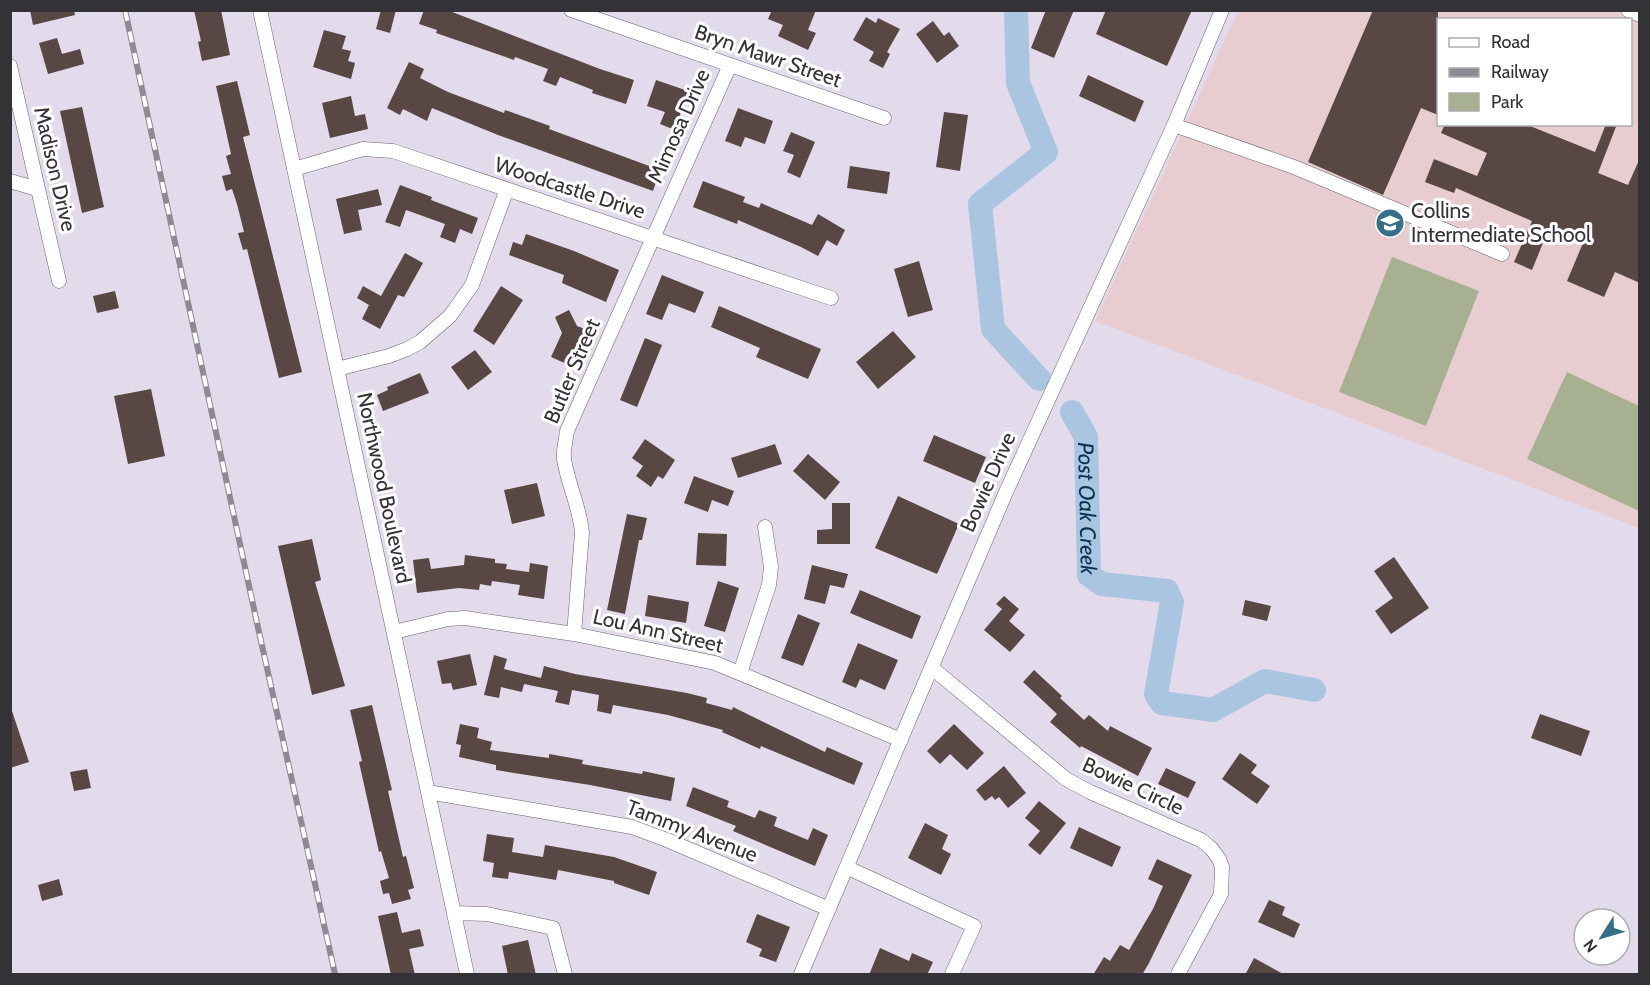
<svg xmlns="http://www.w3.org/2000/svg" width="1650" height="985" font-family="Cabin,sans-serif">
<rect width="100%" height="100%" fill="#e3daeb"/>
<path fill="#e7cdd0" fill-rule="evenodd" d="M 1619,10 L 1639,19 L 1639,528 L 1095,321 L 1238,11 ZM 1438,20 L 1630,20 L 1630,124 L 1438,124 Z"/>
<path fill="#a7b191" d="M 1392,257 L 1479,291 L 1426,426 L 1339,392 Z
M 1567,372 L 1639,406 L 1639,511 L 1527,459 Z"/>
<g fill="none" stroke-linecap="round" stroke-linejoin="round">
<g stroke="#aac5e0" stroke-width="24">
<path d="M 1016,10 L 1018,83 L 1046,152 L 980,204 L 993,329 L 1039,379"/>
<path id="s1" d="M 1072,412 L 1086,437 L 1089,575 L 1102,584 L 1167,591 L 1172,602 L 1156,694 L 1162,703 L 1213,710 L 1265,681 L 1314,690"/>
</g>
</g>
<path fill="#584743" d="M 30,10 L 74,10 L 75,15 L 33,25 Z
M 194,10 L 221,10 L 230,55 L 202,61 L 198,42 L 201,41 Z
M 381,10 L 396,10 L 390,33 L 376,29 Z
M 424,10 L 447,10 L 600,69 L 634,80 L 626,104 L 592,93 L 593,90 L 560,77 L 556,86 L 543,81 L 548,69 L 515,57 L 514,60 L 436,33 L 437,30 L 419,24 Z
M 772,10 L 816,10 L 808,30 L 816,33 L 808,50 L 778,36 L 783,25 L 768,19 Z
M 1046,10 L 1074,10 L 1054,58 L 1031,48 Z
M 1106,10 L 1192,10 L 1167,66 L 1096,34 Z
M 1373,10 L 1438,10 L 1438,115 L 1421,108 L 1383,195 L 1308,162 Z
M 866,17 L 876,23 L 878,18 L 900,29 L 887,52 L 890,54 L 883,68 L 869,61 L 874,52 L 853,40 Z
M 933,21 L 944,36 L 949,32 L 959,46 L 937,63 L 916,34 Z
M 324,30 L 346,36 L 342,49 L 351,51 L 348,61 L 355,63 L 351,79 L 313,67 Z
M 57,38 L 62,54 L 80,49 L 84,64 L 48,74 L 39,43 Z
M 409,62 L 424,69 L 420,78 L 448,92 L 504,113 L 505,110 L 550,126 L 549,129 L 660,170 L 653,191 L 498,135 L 432,108 L 427,121 L 403,109 L 400,115 L 387,108 Z
M 1088,75 L 1144,101 L 1135,122 L 1079,96 Z
M 656,80 L 688,91 L 675,130 L 660,124 L 665,112 L 647,106 Z
M 237,81 L 250,135 L 243,137 L 302,372 L 279,378 L 247,249 L 243,250 L 238,233 L 244,232 L 237,204 L 232,189 L 226,191 L 222,176 L 231,174 L 226,156 L 231,154 L 216,86 Z
M 351,96 L 355,116 L 365,114 L 368,129 L 330,138 L 322,103 Z
M 82,107 L 104,207 L 82,213 L 60,111 Z
M 738,108 L 773,121 L 765,144 L 745,137 L 741,147 L 725,141 Z
M 944,112 L 968,115 L 960,171 L 936,167 Z
M 1445,124 L 1525,124 L 1595,152 L 1606,124 L 1617,124 L 1598,173 L 1628,185 L 1640,158 L 1640,283 L 1615,272 L 1604,297 L 1567,281 L 1583,243 L 1549,228 L 1532,270 L 1514,262 L 1532,221 L 1456,188 L 1454,193 L 1425,182 L 1434,159 L 1477,176 L 1487,153 L 1441,133 Z
M 791,132 L 815,142 L 800,178 L 787,172 L 794,155 L 783,151 Z
M 850,166 L 890,172 L 887,194 L 847,188 Z
M 703,181 L 745,197 L 743,202 L 759,208 L 761,203 L 812,225 L 818,214 L 845,230 L 837,246 L 827,240 L 818,256 L 801,247 L 738,220 L 737,224 L 693,207 Z
M 400,185 L 432,197 L 431,200 L 478,218 L 472,234 L 460,229 L 455,243 L 440,237 L 445,224 L 406,210 L 400,227 L 385,222 Z
M 378,189 L 382,205 L 358,210 L 362,230 L 344,234 L 336,199 Z
M 526,234 L 574,251 L 619,270 L 606,302 L 562,283 L 564,275 L 509,255 L 513,242 L 522,245 Z
M 405,253 L 423,263 L 404,297 L 398,295 L 380,329 L 362,319 L 369,305 L 357,298 L 363,286 L 381,296 Z
M 919,261 L 933,310 L 908,317 L 894,269 Z
M 662,275 L 704,292 L 695,313 L 669,303 L 662,320 L 646,314 Z
M 501,286 L 523,300 L 494,345 L 473,331 Z
M 115,291 L 119,308 L 97,313 L 93,296 Z
M 719,306 L 821,349 L 808,379 L 756,357 L 760,348 L 711,327 Z
M 569,310 L 577,326 L 585,329 L 569,365 L 551,357 L 562,333 L 555,317 Z
M 893,331 L 916,357 L 878,389 L 856,362 Z
M 645,338 L 662,345 L 637,407 L 620,400 Z
M 475,350 L 492,372 L 468,390 L 451,367 Z
M 420,373 L 429,393 L 383,411 L 377,395 L 388,390 L 387,387 Z
M 151,389 L 165,456 L 128,464 L 114,396 Z
M 934,435 L 986,457 L 975,483 L 923,461 Z
M 645,439 L 675,460 L 663,479 L 658,476 L 651,487 L 636,476 L 643,466 L 632,458 Z
M 775,444 L 782,464 L 738,478 L 731,458 Z
M 808,454 L 840,482 L 825,500 L 793,471 Z
M 694,476 L 734,491 L 728,506 L 712,500 L 708,512 L 684,503 Z
M 537,483 L 545,516 L 512,524 L 504,490 Z
M 898,496 L 959,524 L 937,574 L 875,548 Z
M 832,503 L 850,503 L 850,544 L 817,544 L 817,530 L 832,529 Z
M 627,514 L 647,518 L 642,540 L 639,540 L 625,614 L 607,610 Z
M 698,533 L 727,534 L 726,566 L 696,565 Z
M 312,539 L 321,580 L 315,582 L 345,686 L 312,695 L 278,546 Z
M 465,555 L 495,559 L 495,563 L 507,564 L 506,569 L 529,572 L 530,563 L 548,566 L 544,599 L 518,595 L 520,585 L 492,581 L 491,586 L 480,584 L 479,590 L 459,588 L 417,593 L 413,560 L 429,558 L 431,569 L 464,565 Z
M 1394,557 L 1429,608 L 1391,634 L 1375,611 L 1393,598 L 1374,571 Z
M 812,565 L 848,574 L 844,588 L 830,585 L 825,604 L 804,599 Z
M 718,581 L 739,588 L 725,632 L 704,626 Z
M 860,590 L 921,616 L 912,639 L 850,613 Z
M 648,595 L 689,602 L 686,623 L 645,616 Z
M 1004,596 L 1019,609 L 1009,621 L 1025,635 L 1010,652 L 984,630 L 1002,609 L 996,604 Z
M 1245,600 L 1271,606 L 1267,621 L 1242,615 Z
M 798,614 L 820,623 L 803,666 L 781,658 Z
M 858,643 L 898,660 L 885,690 L 860,679 L 856,688 L 842,682 Z
M 470,654 L 477,685 L 453,690 L 451,683 L 442,684 L 437,661 Z
M 494,655 L 507,659 L 504,669 L 541,678 L 544,666 L 575,674 L 687,693 L 707,698 L 706,703 L 732,710 L 733,707 L 825,752 L 827,747 L 863,763 L 854,785 L 761,746 L 760,749 L 722,732 L 723,730 L 668,715 L 613,705 L 611,714 L 597,711 L 599,695 L 572,690 L 569,705 L 555,702 L 558,691 L 524,684 L 522,692 L 501,687 L 499,698 L 484,695 Z
M 1034,670 L 1062,696 L 1060,698 L 1084,720 L 1089,715 L 1108,731 L 1110,726 L 1152,748 L 1138,776 L 1081,746 L 1080,748 L 1050,722 L 1057,714 L 1023,682 Z
M 372,705 L 392,790 L 388,791 L 403,857 L 406,856 L 414,888 L 408,890 L 411,899 L 392,904 L 389,893 L 383,894 L 380,881 L 389,878 L 381,851 L 379,852 L 359,762 L 362,761 L 350,710 Z
M 12,711 L 29,762 L 10,768 L 10,712 Z
M 1540,714 L 1590,731 L 1581,756 L 1531,738 Z
M 460,724 L 479,728 L 477,738 L 492,742 L 490,750 L 549,758 L 549,754 L 583,760 L 582,764 L 642,774 L 643,771 L 675,778 L 671,801 L 590,785 L 496,770 L 496,765 L 459,757 L 461,745 L 456,744 Z
M 954,724 L 984,753 L 967,770 L 950,754 L 940,764 L 927,751 Z
M 1240,753 L 1257,765 L 1251,773 L 1270,786 L 1257,804 L 1222,779 Z
M 1004,766 L 1026,793 L 1008,808 L 999,797 L 995,800 L 992,796 L 985,801 L 976,790 Z
M 1166,768 L 1196,782 L 1188,798 L 1158,784 Z
M 87,769 L 91,788 L 74,791 L 70,772 Z
M 693,787 L 729,801 L 727,807 L 755,818 L 759,810 L 777,817 L 774,826 L 808,840 L 813,828 L 828,835 L 815,866 L 733,831 L 736,826 L 686,806 Z
M 1039,801 L 1066,823 L 1040,855 L 1028,845 L 1040,831 L 1025,818 Z
M 925,823 L 948,835 L 942,849 L 951,854 L 941,875 L 908,858 Z
M 1079,827 L 1121,847 L 1112,867 L 1070,848 Z
M 487,834 L 514,838 L 512,852 L 543,857 L 545,845 L 614,857 L 657,872 L 649,895 L 614,883 L 614,881 L 558,870 L 556,880 L 509,872 L 508,879 L 492,877 L 494,863 L 483,861 Z
M 1157,859 L 1192,875 L 1149,963 L 1142,975 L 1093,975 L 1104,957 L 1110,961 L 1120,945 L 1129,950 L 1153,909 L 1163,886 L 1148,879 Z
M 59,879 L 63,895 L 42,901 L 38,885 Z
M 1269,900 L 1285,907 L 1282,915 L 1300,924 L 1294,938 L 1258,922 Z
M 397,912 L 402,933 L 420,929 L 424,946 L 409,949 L 415,975 L 391,975 L 378,916 Z
M 757,914 L 790,927 L 776,962 L 759,956 L 762,949 L 746,942 Z
M 528,940 L 536,975 L 508,975 L 502,946 Z
M 880,948 L 909,961 L 912,953 L 933,962 L 927,975 L 869,975 Z
M 1254,958 L 1285,975 L 1245,975 Z"/>
<g fill="none" stroke-linecap="round" stroke-linejoin="round">
<g stroke="#6a6170" stroke-width="15">
<path id="minor" d="M 260,10 L 467,974
M 571,10 L 884,118
M 1628,10 L 1640,15
M 10,66 L 59,281
M 1174,125 L 1294,167 L 1502,254
M 294,169 L 363,149 L 393,151 L 831,298
M 10,181 L 37,189
M 337,369 L 389,356 L 407,349 L 420,342 L 450,316 L 472,285 L 507,189
M 394,632 L 448,619 L 465,618 L 574,634 L 715,663 L 901,740
M 574,634 L 582,533 C 580,507 568,485 564,459 C 563,450 566,440 567,431 L 730,65
M 932,668 L 1066,779 L 1090,792 L 1201,840 L 1211,848 L 1219,859 L 1222,867 L 1221,894 L 1178,974
M 740,673 L 769,585 L 771,567 L 765,527
M 428,792 L 632,827 L 667,840 L 829,909
M 848,868 L 974,926 L 952,974
M 454,913 L 487,914 L 553,928 L 565,974
M 801,974 L 1006,492 L 1174,125 L 1222,10"/>
</g>
<use href="#minor" stroke="#fff" stroke-width="14"/>
<g stroke="#8f8995" stroke-width="6">
<path id="rail" d="M 125,10 L 257,623 L 335,974"/>
</g>
<use href="#rail" stroke="#fff" stroke-width="4" stroke-dasharray="11" stroke-linecap="butt"/>
</g>
<defs>
<g id="school-disc" transform="scale(1.5)"><circle r="9.5" fill="#366f88" stroke="#fff"/><path d="M0-5L7-2L0 1L-7-2ZM-4 1L0 2.5L4 1V4Q0 6-4 4Z" fill="#fff"/></g>
</defs>
<g fill-rule="evenodd">
<use href="#school-disc" x="1390" y="223"/>
</g>
<g text-anchor="middle" stroke-width="6" stroke-linejoin="round" paint-order="stroke">
<g font-size="21" fill="#343137" stroke="#fff">
<text transform="translate(768 56) rotate(19)" y="7">Bryn Mawr Street</text>
<text transform="translate(679 126) rotate(-66)" y="7">Mimosa Drive</text>
<text transform="translate(55 169) rotate(77)" y="7">Madison Drive</text>
<text transform="translate(570 188) rotate(18)" y="7">Woodcastle Drive</text>
<text transform="translate(572 371) rotate(-67)" y="7">Butler Street</text>
<text transform="translate(988 482) rotate(-66)" y="7">Bowie Drive</text>
<text transform="translate(384 488) rotate(78)" y="7">Northwood Boulevard</text>
<text transform="translate(658 631) rotate(13)" y="7">Lou Ann Street</text>
<text transform="translate(1133 786) rotate(25)" y="7">Bowie Circle</text>
<text transform="translate(692 831) rotate(21)" y="7">Tammy Avenue</text>
</g>
<g font-size="21" fill="#343137" stroke="#fff" text-anchor="start">
<text x="1411" y="218">Collins<tspan x="1411" dy="24">Intermediate School</tspan></text>
</g>
<g font-size="22" font-style="italic" fill="#053255" stroke="#fff">
<text dy="8" stroke="none"><textPath href="#s1" startOffset="100">Post Oak Creek</textPath></text>
</g>
</g>
<rect width="1650" height="985" fill="none" stroke="#343137" stroke-width="24"/>
<rect x="1437" y="18" width="195" height="108" fill="#ffffff" stroke="#aeadaf" stroke-width="1.5"/>
<rect x="1449" y="38" width="30" height="9" fill="#ffffff" stroke="#aeadaf" stroke-width="1.5"/>
<text x="1491" y="48" font-size="18" fill="#343137">Road</text>
<rect x="1449" y="68" width="30" height="9" fill="#8f8995" stroke="#aeadaf" stroke-width="1.5"/>
<text x="1491" y="78" font-size="18" fill="#343137">Railway</text>
<rect x="1449" y="93" width="30" height="18" fill="#a7b191" stroke="#aeadaf" stroke-width="1.5"/>
<text x="1491" y="108" font-size="18" fill="#343137">Park</text>
<g transform="translate(1602 937) rotate(233)"><circle r="28" fill="#ffffff" stroke="#aeadaf" stroke-width="1.5"/>
<path d="M0-4.5L10 22L0 15L-10 22Z" fill="#366f88"/>
<text y="-9" font-size="16" font-weight="bold" text-anchor="middle" fill="#343137">N</text>
</g>
</svg>
